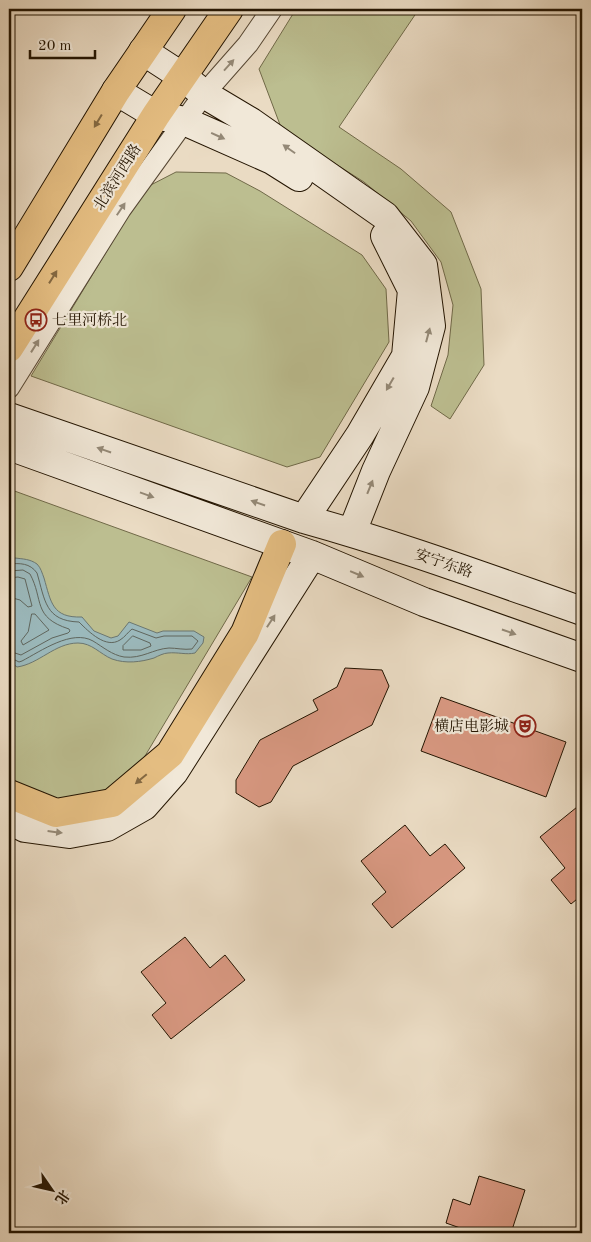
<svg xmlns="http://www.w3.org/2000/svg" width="591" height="1242" font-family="'Old Standard TT','Noto Serif SC',serif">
<rect width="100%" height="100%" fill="#eadbc3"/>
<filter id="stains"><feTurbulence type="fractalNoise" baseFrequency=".004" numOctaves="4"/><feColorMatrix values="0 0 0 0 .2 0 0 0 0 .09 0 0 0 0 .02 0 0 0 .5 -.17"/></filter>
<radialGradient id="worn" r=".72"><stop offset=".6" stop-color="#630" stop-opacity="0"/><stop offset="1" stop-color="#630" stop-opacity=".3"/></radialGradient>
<path fill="#bcbe90" stroke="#706948" d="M 296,9 L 419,9 L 339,127 L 401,169 L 451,212 L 481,289 L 484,365 L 450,419 L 431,406 L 448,355 L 453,305 L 441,262 L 411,221 L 364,182 L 282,130 L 259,69 Z
M 176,172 L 226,173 L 260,191 L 362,255 L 386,289 L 389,342 L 320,457 L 287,467 L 31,376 L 145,188 Z
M 9,489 L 252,577 L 139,766 L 113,787 L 84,801 L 49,800 L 9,781 Z"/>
<path fill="#9bb9bc" stroke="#6b7771" d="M 15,558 C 23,559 30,559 37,564 C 41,568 42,573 44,578 C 51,602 52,618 82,617 L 94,631 L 111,638 L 118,636 L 129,622 L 157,633 L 163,631 L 194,631 L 204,637 L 203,643 L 195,653 C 186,655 178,652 168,653 C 164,653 158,656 154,658 C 141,662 126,664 112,659 C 100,654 92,643 78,643 C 55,643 39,664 17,667 L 9,661 L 9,640 L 12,618 L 9,615 L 9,560 Z"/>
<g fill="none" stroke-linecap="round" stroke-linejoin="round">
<path stroke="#5f665e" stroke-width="1" d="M 9,564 C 20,563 30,563 37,573 C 45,600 45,621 79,622 C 89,632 106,649 120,640 C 125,637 128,632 132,629 L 156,638 L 164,636 L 192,636 L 198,641 L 192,649 C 184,650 176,648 169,648 C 153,649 142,659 124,657 C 112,655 103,647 93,641 C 72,629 41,651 22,661 L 19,662 L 9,657
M 9,571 L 23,570 L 30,574 C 44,600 32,617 69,629 L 70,631 L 68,633 L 52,638 L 21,655 L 9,651
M 9,578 L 18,577 L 25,579 L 32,606 L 28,607 L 20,600 L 9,597
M 32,614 L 35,614 L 49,630 L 23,645 L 21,641 L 28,632 Z
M 133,636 L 150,643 L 151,646 L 141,650 L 123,650 L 123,646 Z"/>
</g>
<path fill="#d89881" stroke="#231401" d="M 345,668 L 382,670 L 389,686 L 372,725 L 293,766 L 271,802 L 259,807 L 236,793 L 236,780 L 260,740 L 318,710 L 313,700 L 337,687 Z
M 441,697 L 566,742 L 546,797 L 421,751 Z
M 582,803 L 582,895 L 571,904 L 551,880 L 565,868 L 540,837 Z
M 405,825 L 430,856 L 445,844 L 465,868 L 392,928 L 372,904 L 386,892 L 361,861 Z
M 185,937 L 210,968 L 225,955 L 245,980 L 171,1039 L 152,1015 L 166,1003 L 141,972 Z
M 479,1176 L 525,1190 L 511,1233 L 461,1233 L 463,1229 L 446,1223 L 453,1199 L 470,1205 Z"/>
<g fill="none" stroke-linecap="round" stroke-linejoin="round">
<g stroke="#554632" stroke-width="22">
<path id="street" d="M 9,388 L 121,209 L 204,94 L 248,44 L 272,9"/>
</g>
<g stroke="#231401" stroke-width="30">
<path id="secondary" d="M 143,51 L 183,77 L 204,94 L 251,122 L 385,216 L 423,265 L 431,326 L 415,387 L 376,471 L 352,532
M 116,91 L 156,115 L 184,121 L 272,160 L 299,177
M 9,417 L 304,519 C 398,545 490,579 582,611
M 9,446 L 312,555 L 424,602 L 582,658
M 304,519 L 360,435 L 406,356 L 412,290 L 385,236
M 9,820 L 25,828 L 69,834 L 107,827 L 144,806 L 174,772 L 312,555"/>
</g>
<g stroke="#231401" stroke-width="30">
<path id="primary" d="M 9,267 L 116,91 L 172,9
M 9,348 L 156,115 L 229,9
M 9,794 L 56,813 L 112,803 L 170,754 L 245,633 L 282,544"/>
</g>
<use href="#street" stroke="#f1e8d8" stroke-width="20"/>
<use href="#secondary" stroke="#f1e8d8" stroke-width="28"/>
<use href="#primary" stroke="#e5be82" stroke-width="28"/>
</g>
<defs><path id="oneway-solid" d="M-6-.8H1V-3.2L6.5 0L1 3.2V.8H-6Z" transform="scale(1.25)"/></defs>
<g fill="#948977">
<use href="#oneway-solid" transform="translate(229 65) rotate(-48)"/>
<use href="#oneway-solid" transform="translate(218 136) rotate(24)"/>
<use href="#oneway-solid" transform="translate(289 149) rotate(-145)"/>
<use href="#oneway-solid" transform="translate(121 209) rotate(-56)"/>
<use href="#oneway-solid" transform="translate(428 335) rotate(-75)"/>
<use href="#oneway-solid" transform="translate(35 346) rotate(-58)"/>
<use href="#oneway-solid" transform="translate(390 384) rotate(120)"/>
<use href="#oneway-solid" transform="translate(104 450) rotate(-161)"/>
<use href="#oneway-solid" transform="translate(370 487) rotate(-68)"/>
<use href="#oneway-solid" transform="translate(147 495) rotate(20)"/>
<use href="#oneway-solid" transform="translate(258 503) rotate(-161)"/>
<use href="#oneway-solid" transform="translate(357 574) rotate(23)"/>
<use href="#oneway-solid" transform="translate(271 621) rotate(-57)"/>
<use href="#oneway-solid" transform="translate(509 632) rotate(19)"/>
<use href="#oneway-solid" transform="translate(55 832) rotate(7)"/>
</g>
<g fill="#846942">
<use href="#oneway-solid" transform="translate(98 121) rotate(121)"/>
<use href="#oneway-solid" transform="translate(53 277) rotate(-58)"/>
<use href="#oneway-solid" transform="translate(141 779) rotate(140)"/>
</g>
<defs>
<g id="bus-ring" transform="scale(1.125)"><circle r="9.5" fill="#f1e8d8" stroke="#8f2418" stroke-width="1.5"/><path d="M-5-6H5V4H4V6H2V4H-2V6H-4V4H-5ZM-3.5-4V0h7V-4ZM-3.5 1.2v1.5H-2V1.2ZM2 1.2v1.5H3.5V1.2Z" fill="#8f2418"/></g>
<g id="theatre-ring" transform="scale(1.125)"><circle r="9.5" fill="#f1e8d8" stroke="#8f2418" stroke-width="1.5"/><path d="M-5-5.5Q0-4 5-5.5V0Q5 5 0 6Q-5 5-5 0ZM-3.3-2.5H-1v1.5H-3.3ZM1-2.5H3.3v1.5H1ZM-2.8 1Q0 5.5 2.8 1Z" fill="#8f2418"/></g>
</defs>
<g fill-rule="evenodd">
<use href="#bus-ring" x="36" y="320"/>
<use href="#theatre-ring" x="525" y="726"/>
</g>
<g text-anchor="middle" stroke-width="4.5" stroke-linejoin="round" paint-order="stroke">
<g font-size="15" fill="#231401" stroke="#f1e8d8">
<text transform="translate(117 177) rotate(-58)" y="5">北滨河西路</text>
<text transform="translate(444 563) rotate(19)" y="5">安宁东路</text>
</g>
<g font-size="15" fill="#231401" stroke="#f1e8d8" text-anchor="start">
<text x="52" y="325">七里河桥北</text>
<text x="509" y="731" text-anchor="end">横店电影城</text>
</g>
</g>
<rect width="591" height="1242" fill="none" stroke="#eadbc3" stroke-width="30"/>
<rect x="10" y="10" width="571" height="1222" fill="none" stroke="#231401" stroke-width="2.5"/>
<rect x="15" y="15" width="561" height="1212" fill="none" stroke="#231401"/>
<g transform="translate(52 1190) rotate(124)" stroke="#f1e8d8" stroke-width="4" paint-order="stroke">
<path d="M0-4L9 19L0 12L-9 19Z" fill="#231401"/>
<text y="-8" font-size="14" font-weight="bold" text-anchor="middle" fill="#231401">北</text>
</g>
<path d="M30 50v8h65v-8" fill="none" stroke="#231401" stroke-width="2.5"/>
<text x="38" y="50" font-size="15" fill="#231401" stroke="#f1e8d8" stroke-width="4" paint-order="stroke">20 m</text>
<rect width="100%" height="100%" filter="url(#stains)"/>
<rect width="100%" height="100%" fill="url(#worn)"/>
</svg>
